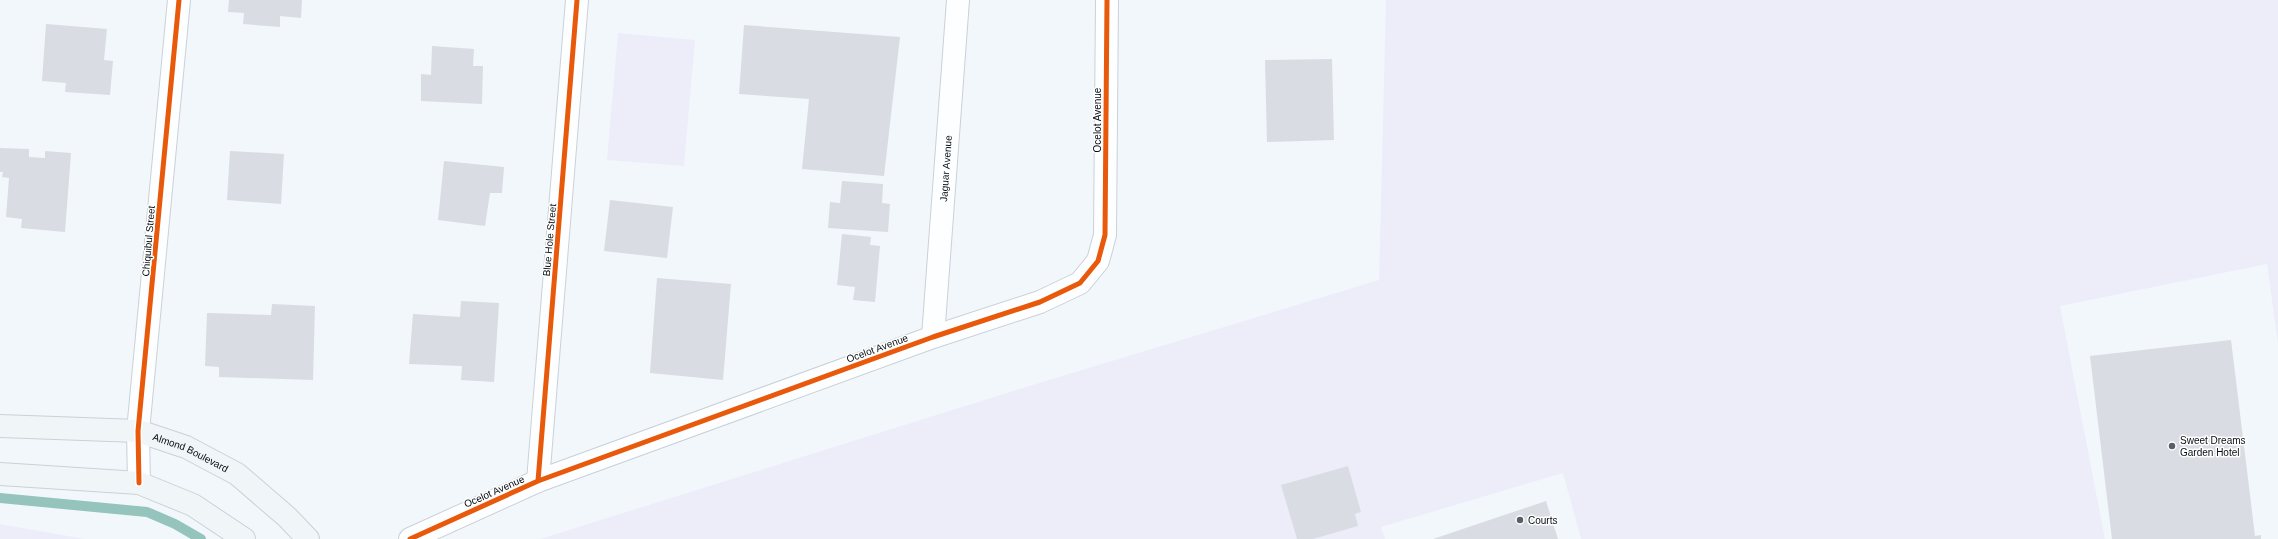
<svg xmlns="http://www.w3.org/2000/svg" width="2278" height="539" font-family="Helvetica,sans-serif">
<rect width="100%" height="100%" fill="#f2f7fc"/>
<path fill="#ededfa" d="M 1386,0 L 2278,0 L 2278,344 L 2267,264 L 2060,306 L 2105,539 L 1581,539 L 1563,473 L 1381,527 L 1385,539 L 540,539 L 1013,391 L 1379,280 Z
M 618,33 L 695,40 L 684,166 L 607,160 Z
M 0,524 L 85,539 L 0,539 Z"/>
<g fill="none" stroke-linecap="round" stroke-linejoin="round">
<path stroke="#94c4bc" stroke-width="10" d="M 0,498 L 147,512 L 175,524 L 201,539"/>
</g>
<path fill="#d9dce3" d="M 229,0 L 302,0 L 301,18 L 280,16 L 280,27 L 243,24 L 244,13 L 228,12 Z
M 46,24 L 107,29 L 104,60 L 113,61 L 110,95 L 65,92 L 66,83 L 42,81 Z
M 744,25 L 900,37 L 884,176 L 802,169 L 809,99 L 739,94 Z
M 432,46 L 474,49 L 473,66 L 483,66 L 482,104 L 421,101 L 421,74 L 431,75 Z
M 1332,59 L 1334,140 L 1267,142 L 1265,60 Z
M 0,148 L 29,149 L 29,157 L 45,158 L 45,151 L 71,153 L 65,232 L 21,228 L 22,219 L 6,217 L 9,178 L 2,177 L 3,172 L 0,172 Z
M 230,151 L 284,154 L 281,204 L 227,200 Z
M 444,161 L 504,167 L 502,193 L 490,193 L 485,226 L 438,220 Z
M 842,181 L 883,184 L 882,203 L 890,204 L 888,232 L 828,228 L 830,202 L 840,203 Z
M 610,200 L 673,207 L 667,258 L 604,251 Z
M 842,234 L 871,237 L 870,245 L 880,246 L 875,302 L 853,300 L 855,287 L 837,285 Z
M 657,278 L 731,284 L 723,380 L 650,373 Z
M 461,301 L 499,303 L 494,382 L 461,380 L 462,366 L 409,364 L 413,314 L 460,317 Z
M 272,304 L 315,306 L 313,380 L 219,377 L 219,367 L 205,366 L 207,313 L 271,315 Z
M 2231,340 L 2255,536 L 2261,535 L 2261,539 L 2112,539 L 2090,356 Z
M 1348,466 L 1361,512 L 1355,514 L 1358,526 L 1313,539 L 1297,539 L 1281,485 Z
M 1546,501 L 1558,539 L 1433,539 Z"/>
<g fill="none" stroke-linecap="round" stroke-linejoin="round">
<g stroke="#cad1d7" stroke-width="24">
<g id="street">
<path id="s1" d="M 933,337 L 958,0"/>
<path d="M 538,481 L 577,0"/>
<path d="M 139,483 L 138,431 L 179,0"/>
<path d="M 410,539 L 538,481 L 933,337 L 1040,302 L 1080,283 L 1098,261 L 1105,235 L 1107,0"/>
</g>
</g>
<g stroke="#cad1d7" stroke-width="24">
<g id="secondary">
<path id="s2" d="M 0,426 L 138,431 L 186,447 L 237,474 L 287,517 L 308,539"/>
<path d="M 0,474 L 139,483 L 193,505 L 244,539"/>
</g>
</g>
<use href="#street" stroke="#fdfeff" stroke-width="22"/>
<use href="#secondary" stroke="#f0f5f7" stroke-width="22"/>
<g stroke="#fff" stroke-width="8">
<path id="cycleway" d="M 538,481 L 577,0
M 139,483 L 138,431 L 179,0
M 410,539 L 538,481 L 933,337 L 1040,302 L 1080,283 L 1098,261 L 1105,235 L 1107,0"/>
</g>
<use href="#cycleway" stroke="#e8590c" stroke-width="5"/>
</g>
<g fill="#595f65" stroke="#fff" stroke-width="1.5">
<circle cx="2172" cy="446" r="4"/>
<circle cx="1520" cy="520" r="4"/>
</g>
<g text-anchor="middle" stroke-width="3" stroke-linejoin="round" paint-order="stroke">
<g font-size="10" fill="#060d13" stroke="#fff">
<text transform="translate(1097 120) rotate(-90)" y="4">Ocelot Avenue</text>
<text dy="4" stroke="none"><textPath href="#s1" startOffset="169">Jaguar Avenue</textPath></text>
<text transform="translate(549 240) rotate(-85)" y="4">Blue Hole Street</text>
<text transform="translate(148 241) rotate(-85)" y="4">Chiquibul Street</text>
<text transform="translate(877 348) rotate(-20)" y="4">Ocelot Avenue</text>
<text dy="4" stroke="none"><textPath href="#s2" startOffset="195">Almond Boulevard</textPath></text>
<text transform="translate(494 491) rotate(-24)" y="4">Ocelot Avenue</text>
</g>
<g font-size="10" fill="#060d13" stroke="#fff" text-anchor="start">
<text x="2180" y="444">Sweet Dreams<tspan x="2180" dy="12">Garden Hotel</tspan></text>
<text x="1528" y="524">Courts</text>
</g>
</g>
</svg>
